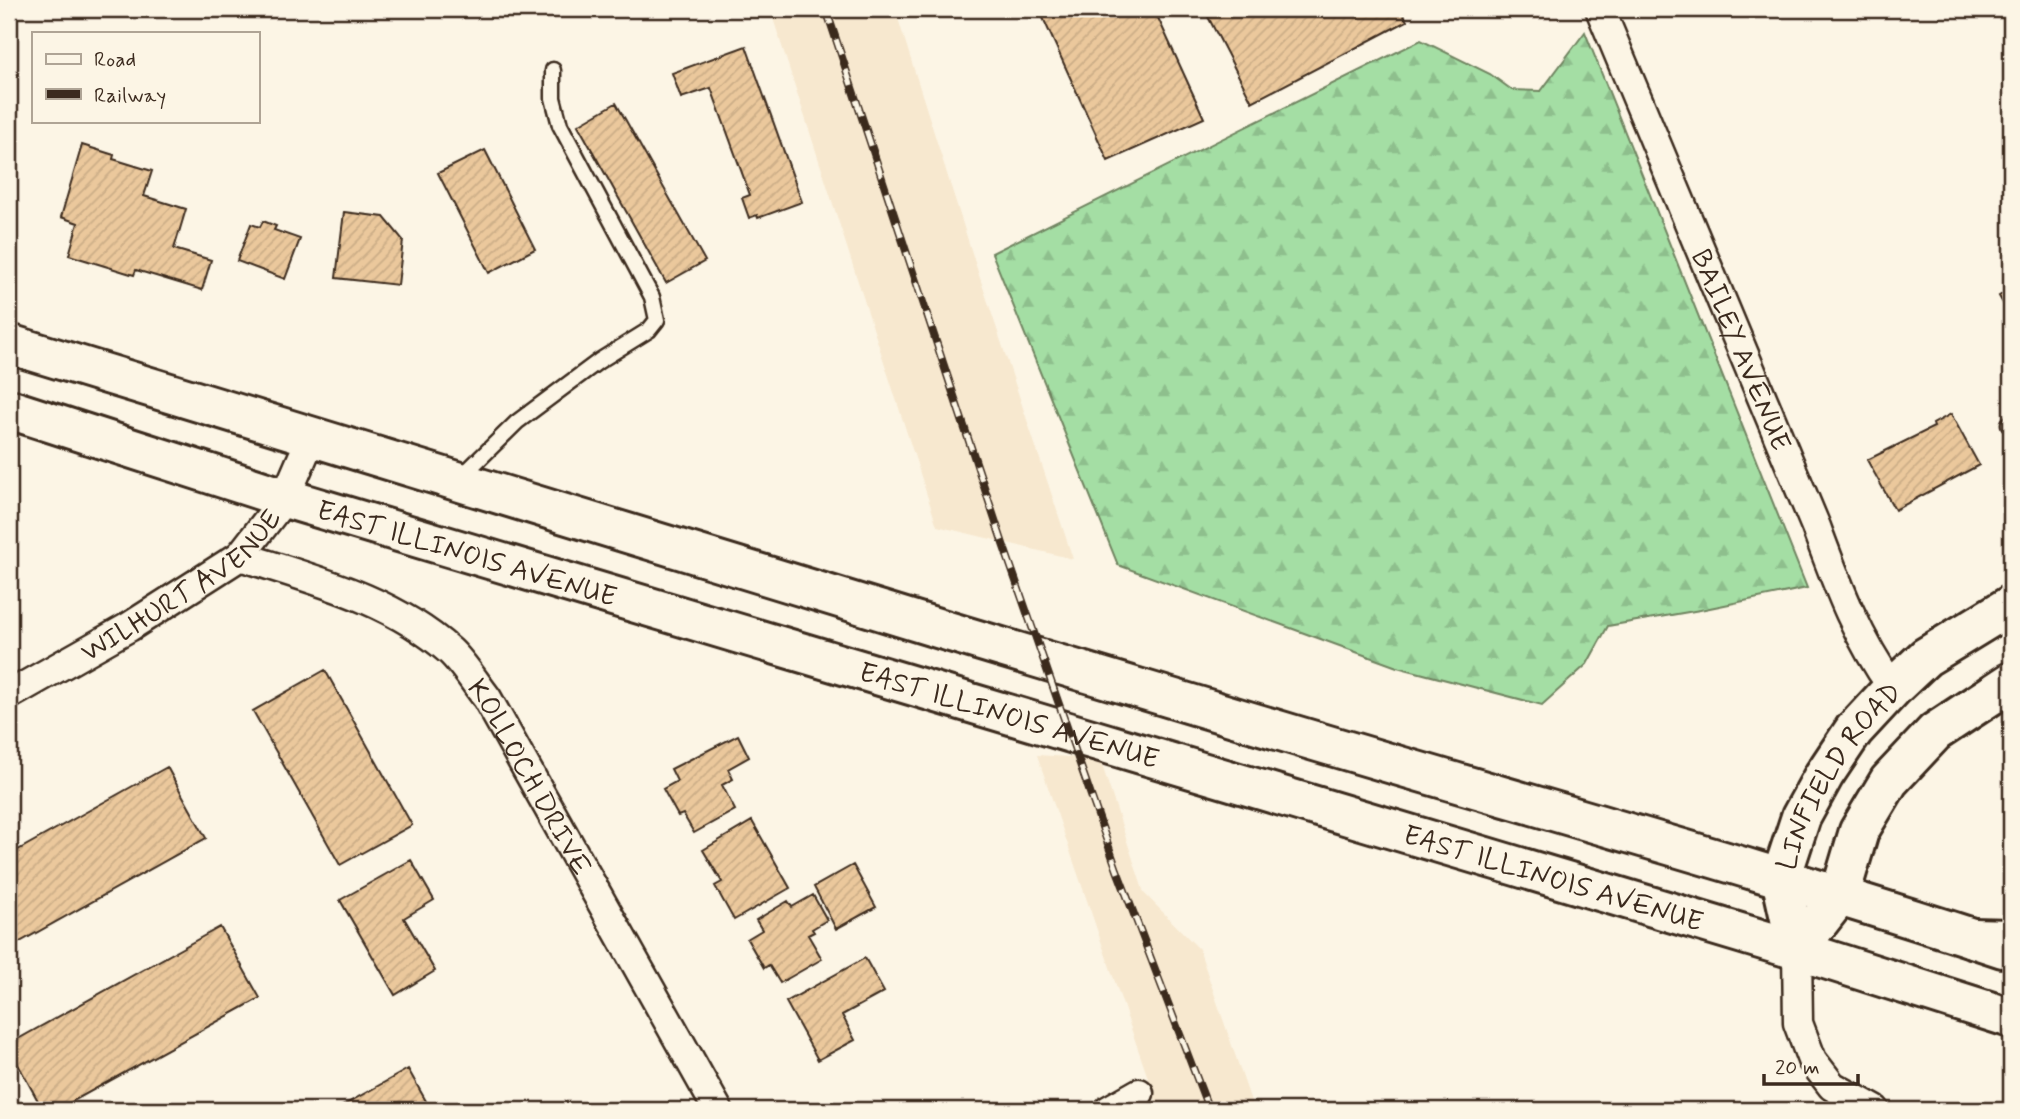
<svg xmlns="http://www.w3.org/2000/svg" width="2020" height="1119" font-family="Mynerve,sans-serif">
<defs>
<pattern id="forest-firs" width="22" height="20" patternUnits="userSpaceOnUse" patternTransform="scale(1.75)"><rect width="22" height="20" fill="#a4dea4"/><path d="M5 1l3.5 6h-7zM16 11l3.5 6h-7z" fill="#8ebf8d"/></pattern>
<pattern id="building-hatch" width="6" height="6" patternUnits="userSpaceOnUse" patternTransform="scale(1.75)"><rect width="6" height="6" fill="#ebc89c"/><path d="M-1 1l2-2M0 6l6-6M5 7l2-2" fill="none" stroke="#caac86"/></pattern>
</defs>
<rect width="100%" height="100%" fill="#fcf5e5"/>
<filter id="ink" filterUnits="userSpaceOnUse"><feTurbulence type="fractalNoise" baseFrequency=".0143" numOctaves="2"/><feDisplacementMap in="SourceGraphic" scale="14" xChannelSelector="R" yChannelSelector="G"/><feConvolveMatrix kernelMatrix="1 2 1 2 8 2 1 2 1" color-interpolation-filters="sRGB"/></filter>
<g filter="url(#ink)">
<path fill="#f7e8cf" d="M 770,9 L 895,9 L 979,275 L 1073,559 L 937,526 Z
M 1037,755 L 1100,759 L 1144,893 L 1199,949 L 1254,1110 L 1159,1110 Z"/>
<path fill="url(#forest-firs)" stroke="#708461" stroke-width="2" d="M 1585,32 L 1807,588 L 1700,610 L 1608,626 L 1587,664 L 1542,705 L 1397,667 L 1118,565 L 992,253 L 1421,40 L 1490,74 L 1512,90 L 1541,91 Z"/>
<path fill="url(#building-hatch)" stroke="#3b2a1e" stroke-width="2" d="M 1039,9 L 1154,9 L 1204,118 L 1108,161 Z
M 1204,9 L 1400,9 L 1407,21 L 1252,102 Z
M 746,46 L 802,202 L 758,218 L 757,215 L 749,218 L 742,198 L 750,195 L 711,88 L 681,98 L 672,73 Z
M 616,103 L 705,261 L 666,283 L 578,125 Z
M 82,145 L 114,155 L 113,159 L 152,171 L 144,196 L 186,209 L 174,249 L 211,260 L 202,290 L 136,270 L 134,275 L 69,255 L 78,223 L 61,217 Z
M 485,150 L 535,249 L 489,273 L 438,173 Z
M 344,212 L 384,217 L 403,240 L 398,285 L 336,278 Z
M 263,221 L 276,226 L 274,230 L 300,239 L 285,279 L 237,261 L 251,224 L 260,227 Z
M 2011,289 L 2011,318 L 1999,296 Z
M 1951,414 L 1979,465 L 1895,510 L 1867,460 L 1934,427 L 1933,424 Z
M 325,670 L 412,825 L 340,865 L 253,711 Z
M 738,735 L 749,757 L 728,769 L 733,779 L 722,785 L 735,810 L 694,833 L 683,814 L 678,816 L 663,789 L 677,781 L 671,769 Z
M 167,767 L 206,838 L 9,948 L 9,855 Z
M 752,821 L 790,888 L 734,920 L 715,886 L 722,882 L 703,850 Z
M 411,860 L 434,900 L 404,918 L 435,971 L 395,995 L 340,900 Z
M 853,865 L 876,907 L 836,929 L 814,887 Z
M 813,895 L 827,920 L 812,929 L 814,932 L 808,935 L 822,959 L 780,983 L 769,965 L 764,968 L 747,939 L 762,930 L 756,920 L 788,901 L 792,907 Z
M 220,927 L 260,998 L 57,1110 L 43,1110 L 9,1048 L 9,1044 Z
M 865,958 L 884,992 L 842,1015 L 855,1040 L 818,1060 L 786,1002 Z
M 408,1069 L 431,1110 L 338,1110 L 337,1109 Z"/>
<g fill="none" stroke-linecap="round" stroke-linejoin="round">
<g stroke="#3b2a1e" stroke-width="19">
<path id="lane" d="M 2011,423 L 2009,424 L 2011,427
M 458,480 L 517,422 L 599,361 L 649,330 L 657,320 L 652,297 L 560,125 L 553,98 L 553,70"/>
</g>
<g stroke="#3b2a1e" stroke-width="33">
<g id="street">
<path id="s1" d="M 1600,9 L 1816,527 C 1838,586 1856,636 1893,688"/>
<path id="s2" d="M 240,556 C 314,580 390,598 450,651 C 464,664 475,683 487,698 L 718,1110"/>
<path id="s3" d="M 9,695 L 129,627 L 240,556 L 285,498 L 311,438"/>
<path d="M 1797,950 L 1798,1023 L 1812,1060 L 1832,1086 L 1875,1110"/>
<path d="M 1109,1110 L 1139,1093"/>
</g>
</g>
<g stroke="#3b2a1e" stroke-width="44">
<g id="secondary">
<path d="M 9,344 C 435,477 863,606 1291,734 C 1529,805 1768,871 2003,948"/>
<path id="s4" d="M 9,409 L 285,498 L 1797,950 L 2011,1018"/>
<path id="s5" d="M 1797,950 L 1781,878 L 1801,817 L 1824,775 L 1854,730 L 1893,688 L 1926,657 L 2011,605"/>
<path d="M 1797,950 L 1840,895 L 1859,831 L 1889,781 L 1935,732 L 2011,682"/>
</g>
</g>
<g stroke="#3b2a1e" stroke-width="44">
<path id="highway" d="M 1972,938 L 2011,939"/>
</g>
<use href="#lane" stroke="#fcf5e5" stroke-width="14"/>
<use href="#street" stroke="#fcf5e5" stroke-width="28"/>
<use href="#secondary" stroke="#fcf5e5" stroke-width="38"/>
<use href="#highway" stroke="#fcf5e5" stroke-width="38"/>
<g stroke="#3b2a1e" stroke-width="8">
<path id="rail" d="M 826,9 L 1003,544 L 1117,870 L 1209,1110"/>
</g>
<use href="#rail" stroke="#fcf5e5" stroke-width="5" stroke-dasharray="16" stroke-linecap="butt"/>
</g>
</g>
<g text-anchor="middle" stroke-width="6" stroke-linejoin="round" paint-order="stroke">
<g font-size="28" fill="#3b2a1e" stroke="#fcf5e5">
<text dy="10" stroke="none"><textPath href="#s1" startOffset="369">BAILEY AVENUE</textPath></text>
<text dy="10" stroke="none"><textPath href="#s4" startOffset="480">EAST ILLINOIS AVENUE</textPath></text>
<text dy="10" stroke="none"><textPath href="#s3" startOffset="205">WILHURT AVENUE</textPath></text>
<text dy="10" stroke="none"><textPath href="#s4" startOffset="1046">EAST ILLINOIS AVENUE</textPath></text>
<text dy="10" stroke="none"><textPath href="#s2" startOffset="382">KOLLOCH DRIVE</textPath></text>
<text dy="10" stroke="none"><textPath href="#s5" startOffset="192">LINFIELD ROAD</textPath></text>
<text dy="10" stroke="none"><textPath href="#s4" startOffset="1614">EAST ILLINOIS AVENUE</textPath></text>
</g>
</g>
<rect width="2020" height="1119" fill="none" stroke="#fcf5e5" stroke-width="35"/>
<rect x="18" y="18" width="1985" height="1084" fill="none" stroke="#3b2a1e" stroke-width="2.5" filter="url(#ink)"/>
<rect x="32" y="32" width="228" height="91" fill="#fcf5e5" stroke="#afa495" stroke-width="2"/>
<rect x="46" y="54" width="35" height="10" fill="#fcf5e5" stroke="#afa495" stroke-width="2"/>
<text x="94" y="66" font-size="21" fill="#3b2a1e">Road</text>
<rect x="46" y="89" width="35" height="10" fill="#3b2a1e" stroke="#afa495" stroke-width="2"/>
<text x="94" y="102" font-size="21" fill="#3b2a1e">Railway</text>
<path d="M1764 1074v10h94v-10" fill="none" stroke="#3b2a1e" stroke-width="3.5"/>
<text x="1775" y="1074" font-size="21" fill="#3b2a1e" stroke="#fcf5e5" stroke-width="5" paint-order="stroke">20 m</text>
</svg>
